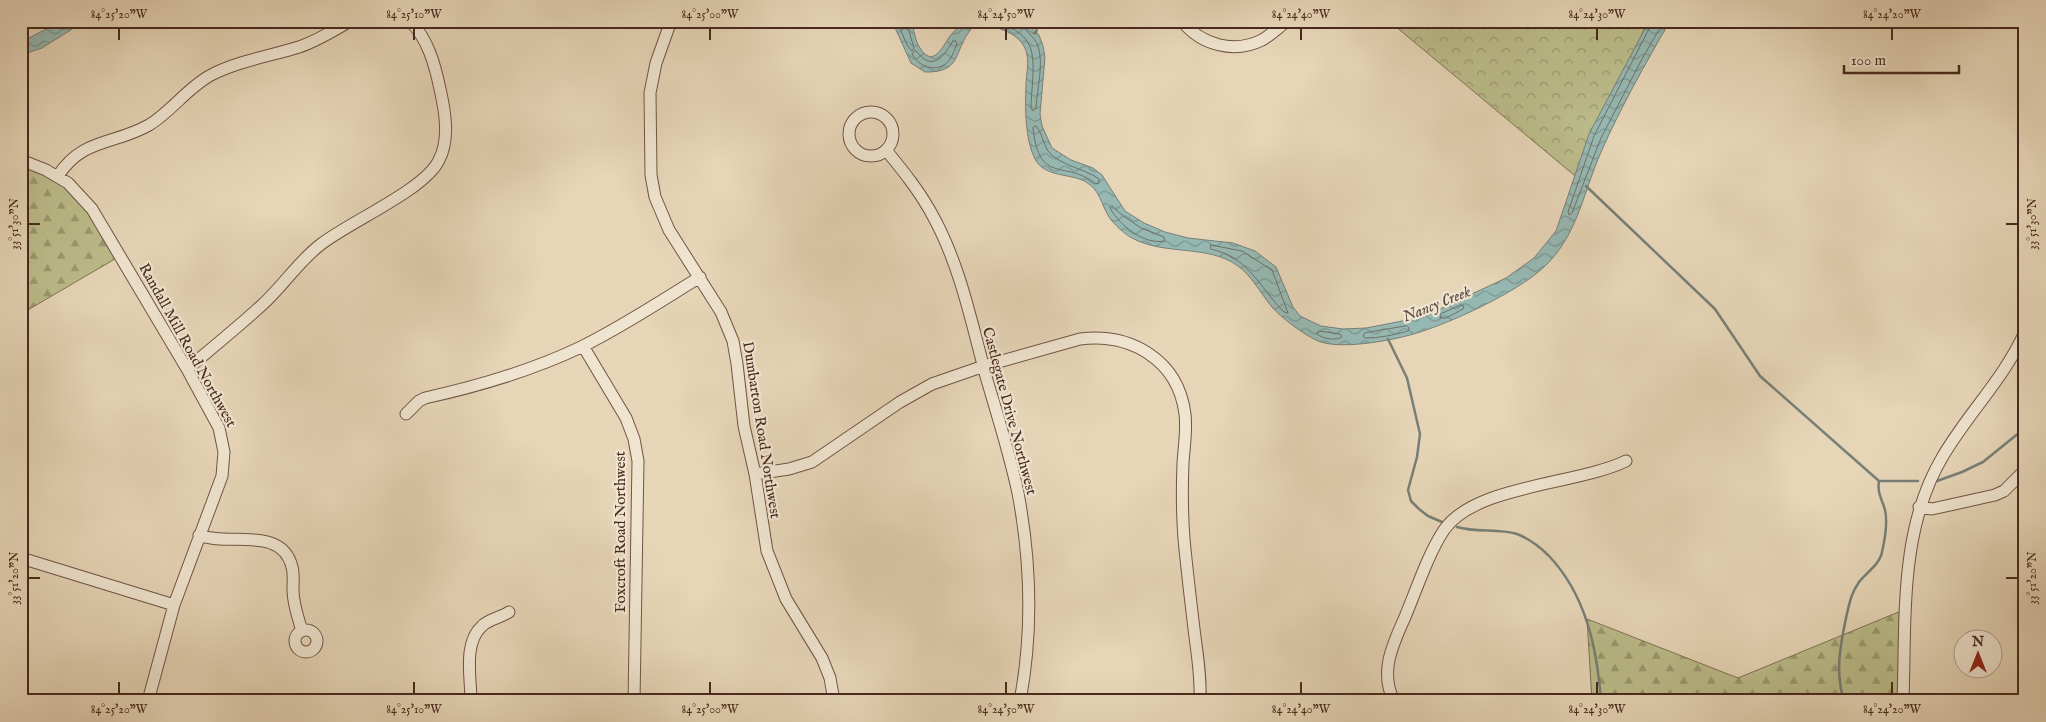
<svg xmlns="http://www.w3.org/2000/svg" width="2046" height="722" font-family="'IM FELL English',serif">
<defs>
<pattern id="forest-firs" width="22" height="20" patternUnits="userSpaceOnUse" patternTransform="scale(1.25)"><rect width="22" height="20" fill="#bbbc8a"/><path d="M5 1l3.5 6h-7zM16 11l3.5 6h-7z" fill="#9a9970"/></pattern>
<pattern id="park-crowns" width="20" height="18" patternUnits="userSpaceOnUse" patternTransform="scale(1.25)"><rect width="20" height="18" fill="#bbbc8a"/><path d="M2 6a3 3 0 1 1 6 0M12 15a3 3 0 1 1 6 0" fill="none" stroke="#9a9970"/></pattern>
<pattern id="water-waves" width="16" height="10" patternUnits="userSpaceOnUse" patternTransform="scale(1.25)"><rect width="16" height="10" fill="#96b8b2"/><path d="M0 5q4-4 8 0t8 0" fill="none" stroke="#7c9690"/></pattern>
</defs>
<rect width="100%" height="100%" fill="#e6d5b7"/>
<filter id="stains"><feTurbulence type="fractalNoise" baseFrequency=".004" numOctaves="4"/><feColorMatrix values="0 0 0 0 .2 0 0 0 0 .09 0 0 0 0 .02 0 0 0 .5 -.17"/></filter>
<radialGradient id="worn" r=".72"><stop offset=".6" stop-color="#630" stop-opacity="0"/><stop offset="1" stop-color="#630" stop-opacity=".3"/></radialGradient>
<path fill="url(#forest-firs)" stroke="#827254" d="M 21,163 L 76,187 L 120,256 L 21,314 Z
M 1906,609 L 1902,701 L 1592,701 L 1587,619 L 1738,678 Z"/>
<path fill="url(#park-crowns)" stroke="#827254" d="M 1389,21 L 1647,21 L 1586,185 Z"/>
<path fill="url(#water-waves)" stroke="#777f77" d="M 62,21 L 85,21 L 42,48 L 21,55 L 21,42 Z
M 892,21 L 911,21 C 914,29 915,41 920,48 C 933,69 943,46 950,36 C 954,31 960,26 964,21 L 1023,21 L 1039,35 L 1043,46 L 1045,57 L 1040,114 L 1042,126 L 1052,148 L 1071,160 L 1093,168 L 1102,175 L 1125,211 L 1144,223 L 1165,232 L 1188,238 L 1233,243 L 1255,251 L 1276,267 L 1293,307 L 1300,316 L 1321,326 L 1343,329 L 1366,328 L 1423,317 L 1506,278 L 1534,258 L 1556,231 L 1589,134 L 1649,21 L 1670,21 C 1645,64 1621,107 1601,152 C 1585,188 1578,231 1550,261 C 1526,288 1461,318 1426,330 C 1402,339 1342,351 1318,341 C 1306,336 1280,317 1272,307 C 1261,294 1252,276 1238,266 C 1208,244 1165,256 1132,238 C 1123,233 1115,225 1109,217 C 1101,204 1100,190 1086,182 C 1071,173 1045,178 1035,159 C 1025,140 1025,107 1026,86 C 1026,76 1029,65 1027,55 C 1025,42 1014,34 1003,30 C 993,26 982,24 972,28 C 953,50 963,73 925,72 L 911,63 Z"/>
<g fill="none" stroke-linecap="round" stroke-linejoin="round">
<path stroke="#6f7068" stroke-width="1" d="M 897,21 L 907,45 L 912,51 L 914,48 L 906,21
M 985,21 C 1003,22 1029,32 1032,54 C 1035,71 1031,91 1031,108 L 1033,111 L 1036,108 C 1037,89 1044,64 1038,46 C 1035,36 1022,30 1021,21
M 1653,21 L 1594,136 L 1568,212 L 1569,215 L 1572,213 L 1601,138 L 1642,59 L 1664,21
M 953,41 L 956,41 L 957,44 C 954,51 951,61 944,65 C 931,72 918,65 912,54 L 915,50 C 918,53 921,57 924,59 C 938,68 947,50 953,41 Z
M 1036,126 C 1042,133 1043,143 1048,151 C 1060,166 1084,168 1099,179 L 1099,183 L 1096,184 C 1065,159 1039,186 1033,128 Z
M 1112,206 L 1122,215 L 1141,228 L 1164,237 L 1165,241 C 1144,245 1120,226 1110,208 Z
M 1211,245 L 1242,251 L 1272,270 L 1288,313 L 1284,312 C 1258,286 1250,258 1211,249 Z
M 1461,305 L 1464,306 L 1463,309 L 1446,318 L 1440,318 L 1441,314 Z
M 1407,326 L 1409,328 L 1408,331 C 1394,335 1379,338 1365,338 L 1363,336 L 1365,333 Z
M 1319,331 L 1340,334 L 1342,337 C 1335,341 1323,339 1317,334 Z"/>
<path stroke="#777f77" stroke-width="2.5" d="M 1034,33 L 1036,33 L 1038,21
M 1586,186 L 1715,309 L 1760,376 L 1879,481 L 1918,481
M 1388,339 L 1407,378 L 1420,434 L 1417,457 L 1408,490 L 1411,501 L 1419,509 L 1428,516 L 1442,522
M 1937,481 L 1962,472 L 1983,462 L 2025,428
M 1457,527 C 1477,533 1498,528 1517,534 C 1530,539 1540,547 1549,556 C 1586,595 1597,648 1601,701
M 1844,701 C 1835,672 1840,647 1846,618 C 1849,605 1851,593 1859,582 C 1866,573 1880,564 1882,552 C 1885,539 1888,523 1885,510 C 1882,499 1877,493 1879,481"/>
<g stroke="#705444" stroke-width="13">
<path id="minor" d="M 671,21 L 656,63 L 650,93 L 651,175 L 655,197 L 669,230 L 721,312 L 733,341 L 737,364 L 744,426 L 755,474 L 767,551 L 786,599 L 822,658 L 830,678 L 834,701
M 1182,21 C 1201,45 1234,54 1262,40 C 1271,35 1279,27 1287,21
M849 134a22 22 0 1 1 44 0a22 22 0 1 1-44 0Z
M 886,150 C 904,172 921,193 934,218 C 961,268 972,325 987,380 C 998,417 1010,455 1018,493 C 1031,562 1033,632 1020,701
M 21,160 L 46,170 L 68,183 L 92,209 L 187,369 L 219,428 L 224,452 L 222,476 L 174,605 L 148,701
M 58,176 C 82,138 114,145 149,125 C 172,111 187,88 211,75 C 238,61 270,56 299,47 C 317,41 333,31 350,21
M 583,346 L 626,418 L 634,439 L 638,461 L 634,701
M 187,369 C 212,348 238,327 262,305 C 283,286 298,262 320,245 C 349,222 425,190 439,160 C 450,139 445,111 440,89 C 435,65 428,39 410,21
M 406,414 L 419,401 L 425,398 C 479,386 531,371 581,347 C 622,327 661,301 700,277
M 755,474 L 789,469 L 812,462 L 900,402 L 932,384 L 984,366 L 1080,339 C 1130,333 1178,359 1185,414 C 1187,430 1184,447 1183,463 C 1182,488 1182,513 1184,539 C 1187,571 1191,604 1195,637 C 1198,658 1201,679 1200,701
M 1919,507 L 1932,509 L 1995,495 L 2004,491 L 2025,470
M 199,535 C 228,547 282,525 292,567 C 294,574 293,582 293,590 C 293,604 298,617 302,631
M 21,558 L 174,605
M295 641a11 11 0 1 1 22 0a11 11 0 1 1-22 0Z
M 471,701 C 471,678 463,643 482,626 C 489,619 500,618 509,612
M 1394,701 C 1379,672 1393,644 1405,617 C 1416,591 1428,554 1444,530 C 1475,485 1576,485 1626,461
M 1903,701 C 1906,618 1899,529 1943,456 C 1969,412 2003,380 2025,332"/>
</g>
<use href="#minor" stroke="#efe4d0" stroke-width="11"/>
</g>
<path fill="none" stroke="#48291e" stroke-width="2" d="M 119,28 L 119,40M 414,28 L 414,40M 710,28 L 710,40M 1006,28 L 1006,40M 1301,28 L 1301,40M 1597,28 L 1597,40M 1892,28 L 1892,40M 28,224 L 40,224M 2006,224 L 2018,224M 28,578 L 40,578M 2006,578 L 2018,578M 119,682 L 119,694M 414,682 L 414,694M 710,682 L 710,694M 1006,682 L 1006,694M 1301,682 L 1301,694M 1597,682 L 1597,694M 1892,682 L 1892,694"/>
<g text-anchor="middle" stroke-width="4.5" stroke-linejoin="round" paint-order="stroke">
<g font-size="15" fill="#48291e" stroke="#efe4d0">
<text transform="translate(188 345) rotate(61)" y="5">Randall Mill Road Northwest</text>
<text transform="translate(1010 411) rotate(75)" y="5">Castlegate Drive Northwest</text>
<text transform="translate(762 430) rotate(81)" y="5">Dumbarton Road Northwest</text>
<text transform="translate(620 532) rotate(-90)" y="5">Foxcroft Road Northwest</text>
</g>
<g font-size="16" font-style="italic" fill="#58463c" stroke="#efe4d0">
<text transform="translate(1436 303) rotate(-22)" y="6">Nancy Creek</text>
</g>
</g>
<rect width="2046" height="722" fill="none" stroke="#e6d5b7" stroke-width="55"/>
<g transform="translate(1978 654)"><circle r="24" fill="#efe4d0" stroke="#ac9989"/>
<path d="M0-4L9 19L0 12L-9 19Z" fill="#8f2418"/>
<text y="-8" font-size="14" font-weight="bold" text-anchor="middle" fill="#48291e">N</text>
</g>
<path d="M1844 65v8h115v-8" fill="none" stroke="#48291e" stroke-width="2.5"/>
<text x="1851" y="65" font-size="15" fill="#48291e" stroke="#efe4d0" stroke-width="4" paint-order="stroke">100 m</text>
<rect x="28" y="28" width="1990" height="666" fill="none" stroke="#48291e" stroke-width="2"/>
<g font-size="12" text-anchor="middle" fill="#48291e">
<text x="119" y="18">84°25'20"W</text>
<text x="414" y="18">84°25'10"W</text>
<text x="710" y="18">84°25'00"W</text>
<text x="1006" y="18">84°24'50"W</text>
<text x="1301" y="18">84°24'40"W</text>
<text x="1597" y="18">84°24'30"W</text>
<text x="1892" y="18">84°24'20"W</text>
<text transform="translate(14 224) rotate(-90)" y="4">33°51'30"N</text>
<text transform="translate(2032 224) rotate(-90)" y="4">33°51'30"N</text>
<text transform="translate(14 578) rotate(-90)" y="4">33°51'20"N</text>
<text transform="translate(2032 578) rotate(-90)" y="4">33°51'20"N</text>
<text x="119" y="713">84°25'20"W</text>
<text x="414" y="713">84°25'10"W</text>
<text x="710" y="713">84°25'00"W</text>
<text x="1006" y="713">84°24'50"W</text>
<text x="1301" y="713">84°24'40"W</text>
<text x="1597" y="713">84°24'30"W</text>
<text x="1892" y="713">84°24'20"W</text>
</g>
<rect width="100%" height="100%" filter="url(#stains)"/>
<rect width="100%" height="100%" fill="url(#worn)"/>
</svg>
